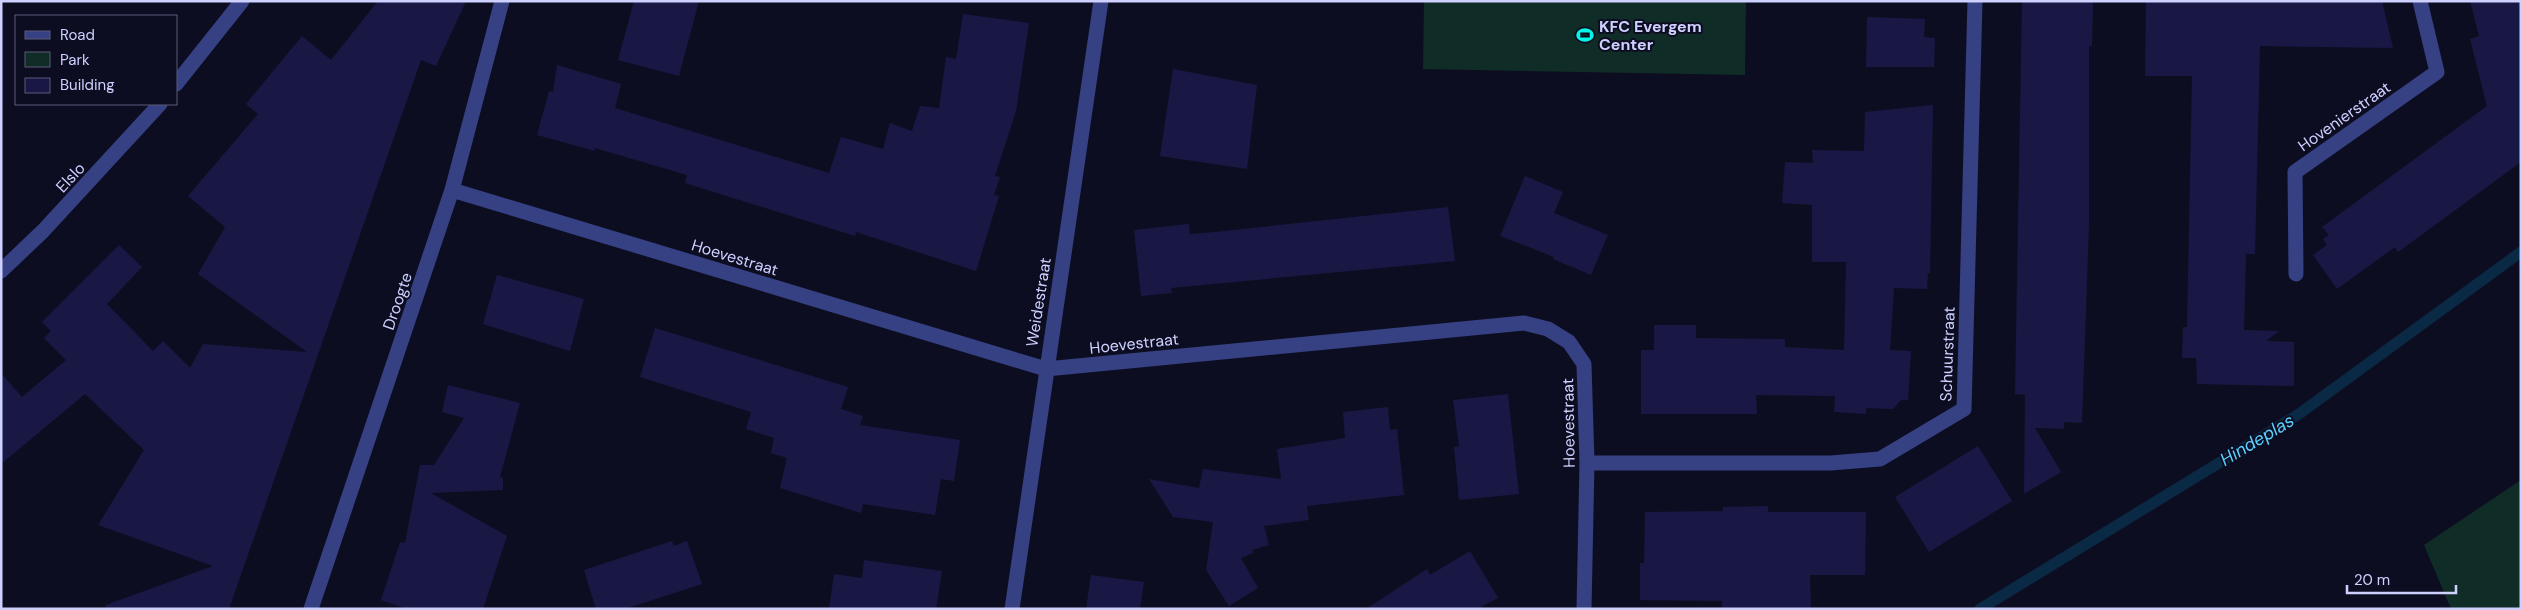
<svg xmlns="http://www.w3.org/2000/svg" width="2522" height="610" font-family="'DM Sans',sans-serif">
<rect width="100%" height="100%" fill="#0d0d22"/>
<path fill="#102c26" d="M 1424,1 L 1746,1 L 1745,75 L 1423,69 Z
M 2521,480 L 2521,609 L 2451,609 L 2424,545 Z"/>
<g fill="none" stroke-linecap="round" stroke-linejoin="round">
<path stroke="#0a2944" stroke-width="11" d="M 1980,609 L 2299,414 L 2521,252"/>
</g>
<path fill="#191844" d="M 378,1 L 466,1 L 436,66 L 421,60 L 229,609 L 106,609 L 106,605 L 213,566 L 98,525 L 144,450 L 85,394 L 1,464 L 1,373 L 22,397 L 66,360 L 44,338 L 51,331 L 42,322 L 119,245 L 142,267 L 107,304 L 153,351 L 163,341 L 190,368 L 203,344 L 307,352 L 198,274 L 225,227 L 188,196 L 258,114 L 246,104 L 302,36 L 331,60 Z
M 634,1 L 699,1 L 679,76 L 618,60 Z
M 2022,1 L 2093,1 L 2092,46 L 2089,46 L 2089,225 L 2082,423 L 2064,422 L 2064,429 L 2035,428 L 2061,472 L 2024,494 L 2025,395 L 2015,394 Z
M 2146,1 L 2382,1 L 2393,48 L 2260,46 L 2255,254 L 2246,254 L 2244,330 L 2279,331 L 2266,341 L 2294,342 L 2294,386 L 2197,384 L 2196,358 L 2182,358 L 2183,327 L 2187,327 L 2192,76 L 2145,76 Z
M 2470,1 L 2521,1 L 2521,162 L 2398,252 L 2395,247 L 2337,289 L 2313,255 L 2327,245 L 2323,239 L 2329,235 L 2322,227 L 2487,106 L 2470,39 L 2479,36 Z
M 963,14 L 1029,23 L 1016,111 L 995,176 L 1000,177 L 994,195 L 999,196 L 976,271 L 856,232 L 855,236 L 685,183 L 687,175 L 595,148 L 595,151 L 537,135 L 549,91 L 553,92 L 557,65 L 621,84 L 615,108 L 829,173 L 841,137 L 883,149 L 890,123 L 912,131 L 920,106 L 939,108 L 946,57 L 956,59 Z
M 1867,17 L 1925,19 L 1924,37 L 1935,38 L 1934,67 L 1866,67 Z
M 1173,69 L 1257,85 L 1247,169 L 1160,156 Z
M 1933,105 L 1930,274 L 1928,273 L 1927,289 L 1894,288 L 1890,350 L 1911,351 L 1908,400 L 1901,400 L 1893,409 L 1866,408 L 1866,414 L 1834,412 L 1835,396 L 1756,395 L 1757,414 L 1641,414 L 1641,350 L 1654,350 L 1654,325 L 1696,325 L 1696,338 L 1785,339 L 1785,347 L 1844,350 L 1846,262 L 1812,262 L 1812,205 L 1782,203 L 1785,162 L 1813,163 L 1812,150 L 1864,151 L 1865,112 Z
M 1525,176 L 1563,192 L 1554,213 L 1608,235 L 1591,275 L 1553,259 L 1554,257 L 1500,236 Z
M 1448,207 L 1455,261 L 1171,288 L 1172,293 L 1141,296 L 1134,230 L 1189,224 L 1190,234 L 1215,232 Z
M 497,275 L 584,299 L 570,351 L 483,324 Z
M 655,328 L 848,387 L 841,409 L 863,416 L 860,425 L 960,440 L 954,481 L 941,479 L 935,515 L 863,504 L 861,513 L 780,488 L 787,458 L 771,453 L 774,438 L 746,429 L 751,412 L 640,377 Z
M 448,385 L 520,403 L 500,477 L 503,478 L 503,490 L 431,493 L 507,536 L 483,609 L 407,609 L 381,600 L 400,542 L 405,543 L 420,465 L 434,465 L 464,418 L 442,412 Z
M 1508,394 L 1519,494 L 1459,500 L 1454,447 L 1459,446 L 1453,400 Z
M 1388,407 L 1390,430 L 1397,429 L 1404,495 L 1307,506 L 1309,520 L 1264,526 L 1269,545 L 1252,550 L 1253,553 L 1241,558 L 1258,588 L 1229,606 L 1206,570 L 1213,522 L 1173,517 L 1149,479 L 1199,488 L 1203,469 L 1281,479 L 1277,449 L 1345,438 L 1343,412 Z
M 1978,446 L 2012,501 L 1929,552 L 1895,497 Z
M 1768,506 L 1768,512 L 1866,512 L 1865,575 L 1810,575 L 1811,609 L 1722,609 L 1722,601 L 1640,600 L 1640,563 L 1644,563 L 1645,512 L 1723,511 L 1723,507 Z
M 672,541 L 674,546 L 687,541 L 702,584 L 625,609 L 596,609 L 584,570 Z
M 1470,551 L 1498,598 L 1477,609 L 1366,609 L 1427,569 L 1430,575 Z
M 864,560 L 942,571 L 936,609 L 829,609 L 834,574 L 862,578 Z
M 1091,575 L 1144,582 L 1140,609 L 1086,609 Z"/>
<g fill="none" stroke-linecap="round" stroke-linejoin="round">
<path stroke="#364183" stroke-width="15" d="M 176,84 L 242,1
M 452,190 L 1046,369 L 1524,323 L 1548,329 L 1569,342 L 1584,364 L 1587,463 L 1584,609
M 1,271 L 43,231 L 160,104
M 2296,274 L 2295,172 L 2437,72 L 2420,1
M 1587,463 L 1831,463 L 1880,459 L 1964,409 L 1975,1
M 311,609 L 452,190 L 502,1
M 1012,609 L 1101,1"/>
</g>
<defs>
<g id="stadium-bare" transform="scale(1.35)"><path d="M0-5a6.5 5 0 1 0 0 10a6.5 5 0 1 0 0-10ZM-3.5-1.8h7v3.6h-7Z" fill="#00f9e6" stroke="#0d0d22" stroke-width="2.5" paint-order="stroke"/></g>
</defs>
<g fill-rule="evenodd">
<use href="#stadium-bare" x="1585" y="35"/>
</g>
<g text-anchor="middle" stroke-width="4" stroke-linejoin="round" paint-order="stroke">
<g font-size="16" font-weight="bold" fill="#ced1ff" stroke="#0d0d22" text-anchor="start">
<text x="1599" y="32">KFC Evergem<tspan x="1599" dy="18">Center</tspan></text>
</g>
<g font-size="16" fill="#ced1ff" stroke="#0d0d22">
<text transform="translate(2344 116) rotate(-35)" y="6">Hovenierstraat</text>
<text transform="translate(70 177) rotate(-47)" y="6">Elslo</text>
<text transform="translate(735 257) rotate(17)" y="6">Hoevestraat</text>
<text transform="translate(397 301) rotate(-71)" y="6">Droogte</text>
<text transform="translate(1038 302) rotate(-81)" y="6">Weidestraat</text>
<text transform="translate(1134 343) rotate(-6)" y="6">Hoevestraat</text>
<text transform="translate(1947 354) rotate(-88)" y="6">Schuurstraat</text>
<text transform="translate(1568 423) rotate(-91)" y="6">Hoevestraat</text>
</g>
<g font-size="18" font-style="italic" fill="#5cd0ff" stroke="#0d0d22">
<text transform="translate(2257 440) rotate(-31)" y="6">Hindeplas</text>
</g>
</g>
<rect width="2522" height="610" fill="none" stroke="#ced1ff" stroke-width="5"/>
<rect x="15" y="15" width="162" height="90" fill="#0d0d22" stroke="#5a5b7a"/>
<rect x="25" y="31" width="25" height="8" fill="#364183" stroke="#5a5b7a"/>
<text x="60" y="40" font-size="15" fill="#ced1ff">Road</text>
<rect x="25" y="52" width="25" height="15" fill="#102c26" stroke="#5a5b7a"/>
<text x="60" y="65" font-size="15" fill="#ced1ff">Park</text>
<rect x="25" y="78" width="25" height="15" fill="#191844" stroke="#5a5b7a"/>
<text x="60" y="90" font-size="15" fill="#ced1ff">Building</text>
<path d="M2347 585v8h109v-8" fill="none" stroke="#ced1ff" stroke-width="2.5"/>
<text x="2354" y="585" font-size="15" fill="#ced1ff" stroke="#0d0d22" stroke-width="4" paint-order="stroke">20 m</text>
</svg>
